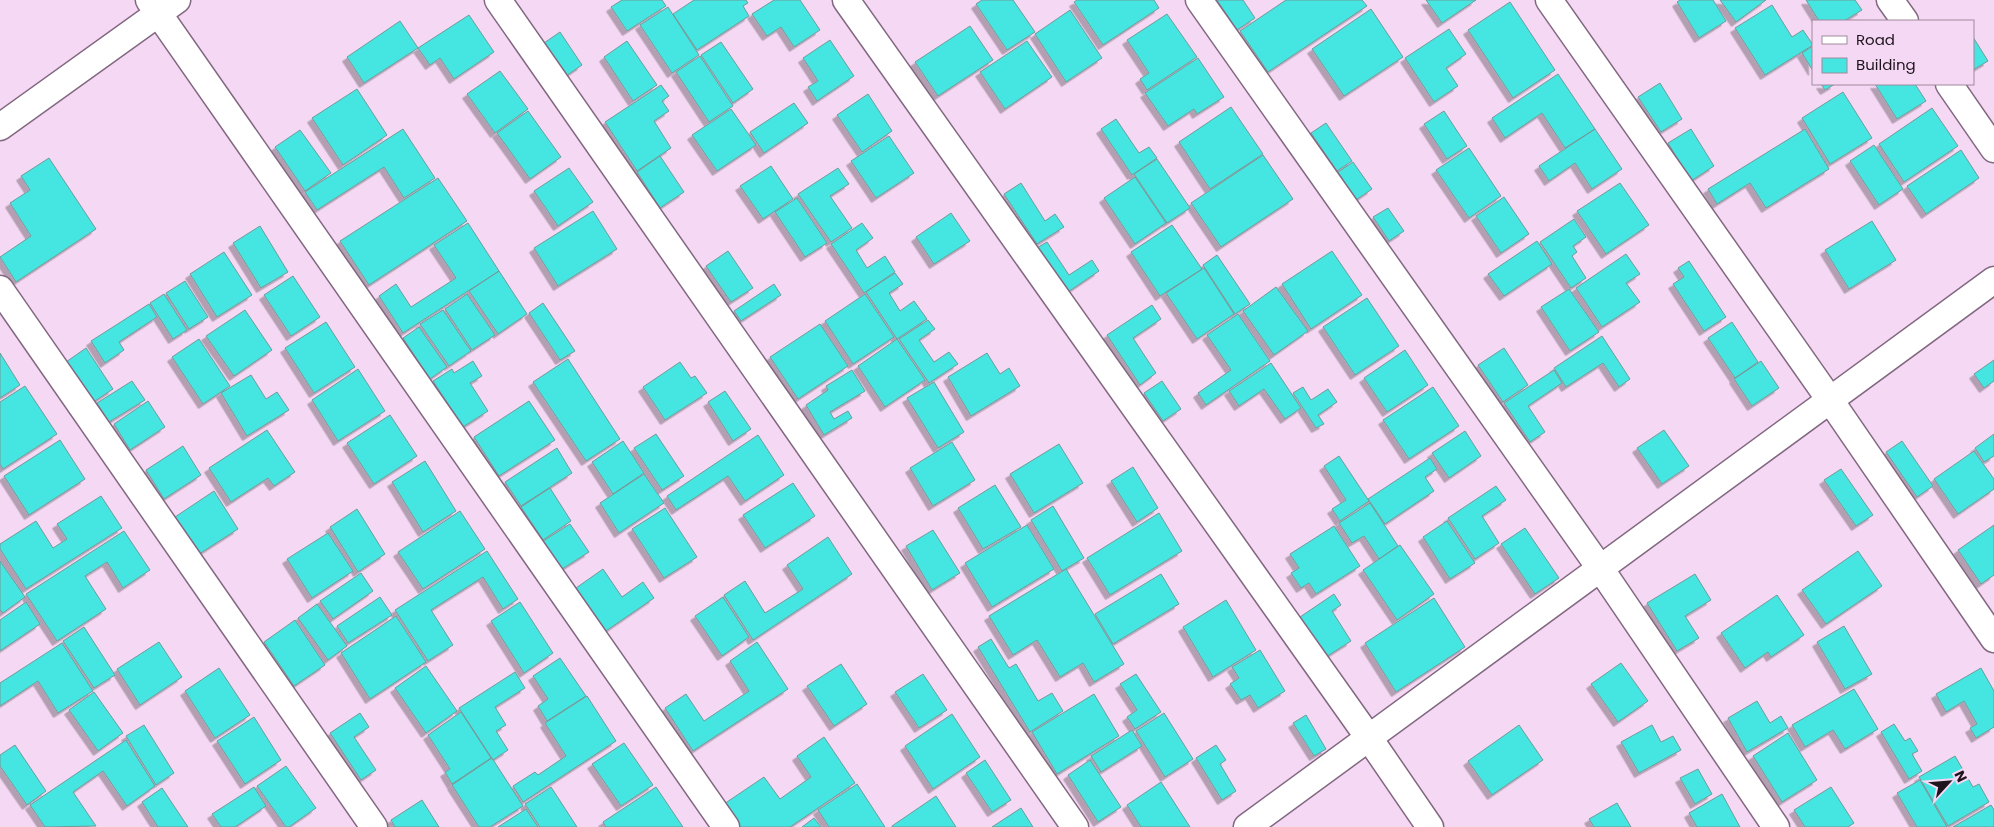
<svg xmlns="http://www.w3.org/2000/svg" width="1994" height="827" font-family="Poppins,sans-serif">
<defs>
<filter id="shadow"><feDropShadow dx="-4.5" dy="4.5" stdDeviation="0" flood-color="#0004"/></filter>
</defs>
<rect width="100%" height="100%" fill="#f5d8f3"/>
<path fill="#45e5e1" stroke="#709b99" filter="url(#shadow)" d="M 622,0 L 662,0 L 666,6 L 627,31 L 611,7 Z
M 694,0 L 746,0 L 748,3 L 743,6 L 749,16 L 697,50 L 673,14 Z
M 774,0 L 800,0 L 820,30 L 794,47 L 781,27 L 767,36 L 752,14 Z
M 982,0 L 1013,0 L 1035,32 L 1007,50 L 976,4 Z
M 1077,0 L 1154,0 L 1159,8 L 1103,45 L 1074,2 Z
M 1217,0 L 1243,0 L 1255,18 L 1237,30 Z
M 1286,0 L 1362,0 L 1367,6 L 1268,72 L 1240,31 Z
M 1426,0 L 1476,0 L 1442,23 Z
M 1680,0 L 1713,0 L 1726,21 L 1699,38 L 1677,2 Z
M 1720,0 L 1766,0 L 1736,22 Z
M 1806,0 L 1855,0 L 1862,10 L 1844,21 L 1819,21 Z
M 1510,2 L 1555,70 L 1513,98 L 1468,30 Z
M 1772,5 L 1792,37 L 1803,30 L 1813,45 L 1765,75 L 1735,28 Z
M 668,7 L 699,55 L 672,73 L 640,25 Z
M 1371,9 L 1403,57 L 1344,96 L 1312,49 Z
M 1070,10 L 1102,58 L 1066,82 L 1035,34 Z
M 1167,14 L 1197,57 L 1147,90 L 1140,79 L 1149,73 L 1127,40 Z
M 469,15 L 494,52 L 454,79 L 440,58 L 430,65 L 418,48 Z
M 400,21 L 418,48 L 364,83 L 347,57 Z
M 970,26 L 993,60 L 938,96 L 915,62 Z
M 1449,29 L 1466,54 L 1446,68 L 1458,86 L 1434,102 L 1405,58 Z
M 560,32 L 582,65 L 566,76 L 544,43 Z
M 1973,37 L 1988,61 L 1973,70 Z
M 830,40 L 854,76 L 817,101 L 808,87 L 818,81 L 803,58 Z
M 627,41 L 657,85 L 633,101 L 604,57 Z
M 1027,41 L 1052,77 L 1005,109 L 980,72 Z
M 721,42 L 753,89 L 733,103 L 701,55 Z
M 1813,46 L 1813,71 L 1802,53 Z
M 700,56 L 733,106 L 709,122 L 676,72 Z
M 1198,58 L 1224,97 L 1197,114 L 1194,109 L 1168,126 L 1145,93 Z
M 500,71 L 528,109 L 495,133 L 467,94 Z
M 1558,74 L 1595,129 L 1565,148 L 1542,113 L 1505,138 L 1492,118 Z
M 1660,83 L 1682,119 L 1661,132 L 1638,97 Z
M 1821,84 L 1835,84 L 1825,90 Z
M 1875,84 L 1915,84 L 1926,101 L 1897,119 Z
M 661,85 L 669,96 L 662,101 L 669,111 L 654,121 L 671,148 L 637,171 L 605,122 Z
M 357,89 L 387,135 L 343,165 L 312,118 Z
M 1843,92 L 1872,138 L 1830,164 L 1802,118 Z
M 868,94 L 892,131 L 862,152 L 837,115 Z
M 794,103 L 808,123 L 764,153 L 750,132 Z
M 1231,107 L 1263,154 L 1210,189 L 1179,142 Z
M 1932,108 L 1958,146 L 1904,182 L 1879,144 Z
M 731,109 L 756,145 L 717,171 L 692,135 Z
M 528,111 L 561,157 L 530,179 L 497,133 Z
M 1444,111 L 1467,146 L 1447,159 L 1424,124 Z
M 1116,119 L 1139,153 L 1149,147 L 1157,158 L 1132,175 L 1101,129 Z
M 1326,123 L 1352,161 L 1337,171 L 1311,133 Z
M 403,129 L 435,178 L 404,198 L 384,167 L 317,210 L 305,192 Z
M 1595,129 L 1622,169 L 1592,189 L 1575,163 L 1549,181 L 1539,166 Z
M 1691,129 L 1714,166 L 1691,181 L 1668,143 Z
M 1805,129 L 1829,169 L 1766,208 L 1750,183 L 1717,204 L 1708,189 Z
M 300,130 L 331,173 L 305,191 L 275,147 Z
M 889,136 L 914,173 L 876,198 L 851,161 Z
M 1874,145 L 1903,189 L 1879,205 L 1850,161 Z
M 1469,148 L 1501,196 L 1469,218 L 1436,170 Z
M 1961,150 L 1979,178 L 1926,214 L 1907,186 Z
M 1263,155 L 1293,199 L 1221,247 L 1191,203 Z
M 660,156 L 684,192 L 660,208 L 637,172 Z
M 49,158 L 96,229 L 16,282 L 0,257 L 31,236 L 10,203 L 30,190 L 21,176 Z
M 1157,159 L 1190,208 L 1167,223 L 1134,174 Z
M 1353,162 L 1372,189 L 1356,200 L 1338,172 Z
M 771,166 L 793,199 L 763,219 L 740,186 Z
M 569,168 L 593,202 L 558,226 L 534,191 Z
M 838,168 L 849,184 L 830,196 L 852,228 L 831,242 L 798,194 Z
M 1135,177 L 1166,223 L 1135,244 L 1104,198 Z
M 438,178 L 467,221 L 369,285 L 340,241 Z
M 1021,183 L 1045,221 L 1055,214 L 1064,227 L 1037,244 L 1004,194 Z
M 1620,183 L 1649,225 L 1606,254 L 1577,211 Z
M 1504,197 L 1529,234 L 1501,253 L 1476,216 Z
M 797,198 L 827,243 L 805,257 L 775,212 Z
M 1388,208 L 1404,231 L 1389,241 L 1373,217 Z
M 593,211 L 617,249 L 558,286 L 534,248 Z
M 951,213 L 970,241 L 934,264 L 916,237 Z
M 1574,219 L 1586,237 L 1573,246 L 1577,252 L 1572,256 L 1586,278 L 1571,288 L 1540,242 Z
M 1872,221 L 1896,260 L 1849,289 L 1825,250 Z
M 468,223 L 499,271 L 403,333 L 379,296 L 396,284 L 411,307 L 456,278 L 434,245 Z
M 862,223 L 873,238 L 856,250 L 867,268 L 885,256 L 895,272 L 864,293 L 831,244 Z
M 1172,225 L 1202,269 L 1160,296 L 1131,252 Z
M 260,226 L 288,272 L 261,288 L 233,243 Z
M 1537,241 L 1552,264 L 1504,296 L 1488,274 Z
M 1047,242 L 1069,275 L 1092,260 L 1099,271 L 1065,294 L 1035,249 Z
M 728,251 L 753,288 L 731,302 L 706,266 Z
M 1332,251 L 1362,295 L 1311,329 L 1282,284 Z
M 224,252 L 252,295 L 217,317 L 190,274 Z
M 1626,254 L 1640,274 L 1626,283 L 1640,302 L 1602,327 L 1576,288 Z
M 1217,255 L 1250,304 L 1235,314 L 1203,265 Z
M 1689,261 L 1726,317 L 1704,331 L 1673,284 L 1684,277 L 1678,268 Z
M 1204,268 L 1234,314 L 1197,339 L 1166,293 Z
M 499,271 L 527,314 L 498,334 L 469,291 Z
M 895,273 L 903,284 L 889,293 L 900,311 L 914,301 L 927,319 L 897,339 L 866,292 Z
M 293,276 L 320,317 L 291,336 L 264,295 Z
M 185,281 L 208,317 L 189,329 L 166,293 Z
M 774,284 L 781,295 L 741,321 L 734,311 Z
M 1276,287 L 1308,331 L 1274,355 L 1243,311 Z
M 1569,289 L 1599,332 L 1570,351 L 1541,307 Z
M 164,294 L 187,330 L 173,339 L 150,303 Z
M 467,294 L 495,335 L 472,350 L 445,309 Z
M 865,294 L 894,337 L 853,364 L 825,321 Z
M 1367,298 L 1399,346 L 1355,375 L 1323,327 Z
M 543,303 L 575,351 L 560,360 L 529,313 Z
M 149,304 L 157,317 L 119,342 L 124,350 L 105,363 L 91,341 Z
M 1152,305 L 1161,319 L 1133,338 L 1156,373 L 1140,385 L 1107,335 Z
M 245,310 L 272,350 L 234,376 L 206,336 Z
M 443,310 L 471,351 L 449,366 L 420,324 Z
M 1238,314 L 1270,361 L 1206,405 L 1198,393 L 1231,370 L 1207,335 Z
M 928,320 L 935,329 L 919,340 L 934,362 L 949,352 L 958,364 L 929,383 L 899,339 Z
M 326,322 L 355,367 L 314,393 L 285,348 Z
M 1732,322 L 1758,362 L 1735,378 L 1708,338 Z
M 820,324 L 848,366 L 798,399 L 770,357 Z
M 419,327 L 447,367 L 430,379 L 403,338 Z
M 1602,336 L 1630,379 L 1619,387 L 1603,363 L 1566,387 L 1554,368 Z
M 199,339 L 230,386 L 203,404 L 172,357 Z
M 897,339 L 925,380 L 885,407 L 858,366 Z
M 86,348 L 113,389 L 92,403 L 66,362 Z
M 1504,348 L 1528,385 L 1503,402 L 1478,365 Z
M 1405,350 L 1428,385 L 1387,412 L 1364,378 Z
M 0,353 L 20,385 L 0,398 Z
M 987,353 L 1000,374 L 1009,368 L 1020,386 L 971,416 L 948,377 Z
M 568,359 L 620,439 L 586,461 L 533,382 Z
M 1994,360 L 1994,381 L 1984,388 L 1974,374 Z
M 473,361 L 482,376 L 470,383 L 488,411 L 463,427 L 433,381 L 452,369 L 454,373 Z
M 1761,361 L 1779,388 L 1752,406 L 1734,379 Z
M 680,362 L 691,378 L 695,376 L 707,393 L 665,420 L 643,387 Z
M 1271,363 L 1301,408 L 1285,419 L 1264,389 L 1239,406 L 1229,391 Z
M 358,369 L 385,411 L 338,441 L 312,400 Z
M 852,370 L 865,391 L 830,412 L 834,419 L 848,411 L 852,418 L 824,435 L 806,405 L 828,390 L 826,386 Z
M 1554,370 L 1562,383 L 1528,406 L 1545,432 L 1530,442 L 1504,403 Z
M 251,375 L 266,399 L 277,392 L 289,410 L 247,436 L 221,393 Z
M 132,381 L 145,400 L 109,422 L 97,403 Z
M 1162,381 L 1181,409 L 1163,421 L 1144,393 Z
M 934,382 L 964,432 L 938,448 L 907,398 Z
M 25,386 L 57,434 L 3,469 L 0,464 L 0,402 Z
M 1303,387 L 1311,400 L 1328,389 L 1337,402 L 1318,415 L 1324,424 L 1316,428 L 1293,393 Z
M 1433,387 L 1459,426 L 1409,459 L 1383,420 Z
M 725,391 L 751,429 L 733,441 L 708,402 Z
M 148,401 L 165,427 L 130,450 L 114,424 Z
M 529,401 L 555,440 L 499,476 L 474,437 Z
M 390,415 L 417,456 L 374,484 L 347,443 Z
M 267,430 L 295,472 L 274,486 L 268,478 L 231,502 L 209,468 Z
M 1664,430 L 1689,466 L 1662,484 L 1637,448 Z
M 1465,431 L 1481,456 L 1449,478 L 1432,453 Z
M 656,434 L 684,476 L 662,490 L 634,448 Z
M 1994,434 L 1994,456 L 1984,462 L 1975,448 Z
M 758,435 L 784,475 L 745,501 L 728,476 L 676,510 L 667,496 Z
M 60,440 L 85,479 L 29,515 L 4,476 Z
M 623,441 L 644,473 L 613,494 L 592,462 Z
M 1902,441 L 1933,486 L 1917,497 L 1886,452 Z
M 952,442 L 975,480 L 933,506 L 910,468 Z
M 1059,444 L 1083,483 L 1034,513 L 1010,474 Z
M 183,446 L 201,475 L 164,499 L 146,470 Z
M 557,448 L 572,473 L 521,506 L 505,482 Z
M 1974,451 L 1994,479 L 1994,489 L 1958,514 L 1934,479 Z
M 1339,456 L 1369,501 L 1340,521 L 1332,509 L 1346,500 L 1324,466 Z
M 1430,458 L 1437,469 L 1425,477 L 1434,491 L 1385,524 L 1368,499 Z
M 425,461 L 456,511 L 423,532 L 392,482 Z
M 1133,467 L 1158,508 L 1137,522 L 1111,481 Z
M 1841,469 L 1873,515 L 1856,526 L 1824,480 Z
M 644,474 L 664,503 L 619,533 L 600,503 Z
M 793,483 L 815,516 L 765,548 L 743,515 Z
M 995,485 L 1021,527 L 983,549 L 958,508 Z
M 1496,486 L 1506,500 L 1482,516 L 1499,543 L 1475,559 L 1448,518 Z
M 550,488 L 571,521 L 543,540 L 521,507 Z
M 214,491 L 238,529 L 193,558 L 169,521 Z
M 101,496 L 122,528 L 26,589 L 0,549 L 0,544 L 36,521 L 53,548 L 67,539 L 57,524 Z
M 1370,503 L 1398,546 L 1379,559 L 1364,536 L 1352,543 L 1339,523 Z
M 1053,506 L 1084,558 L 1062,571 L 1031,520 Z
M 665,508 L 697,557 L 664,578 L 632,529 Z
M 357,509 L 385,554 L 358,572 L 330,527 Z
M 460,511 L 485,549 L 423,589 L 398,552 Z
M 1159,513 L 1182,551 L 1110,595 L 1087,558 Z
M 1447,521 L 1475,563 L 1450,579 L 1423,537 Z
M 570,524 L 589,552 L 559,571 L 540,543 Z
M 1027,525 L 1054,569 L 992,607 L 965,563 Z
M 1994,525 L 1994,575 L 1981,584 L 1958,550 Z
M 1334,526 L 1360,566 L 1316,594 L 1309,583 L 1301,588 L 1291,573 L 1299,568 L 1290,554 Z
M 1525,528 L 1559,578 L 1535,594 L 1501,544 Z
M 933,530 L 960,573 L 932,590 L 906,546 Z
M 124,531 L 150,570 L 123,588 L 107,562 L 85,576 L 106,609 L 57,641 L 26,594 Z
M 328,533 L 353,571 L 312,598 L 287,559 Z
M 828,537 L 852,574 L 753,640 L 724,595 L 745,581 L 765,613 L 803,589 L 787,565 Z
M 1400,545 L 1434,594 L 1397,620 L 1363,570 Z
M 487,551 L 518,599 L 503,609 L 483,577 L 431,610 L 453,645 L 428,661 L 395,610 Z
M 1858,551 L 1882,586 L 1826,624 L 1802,590 Z
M 0,561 L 25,597 L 3,613 L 0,610 Z
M 603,569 L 622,597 L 643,582 L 654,598 L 606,631 L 576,588 Z
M 1066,569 L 1124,664 L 1094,682 L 1083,663 L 1060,677 L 1037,640 L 1013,655 L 989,616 Z
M 361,573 L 373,591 L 333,619 L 320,601 Z
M 1161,574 L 1179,604 L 1113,644 L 1095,614 Z
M 1695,574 L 1711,600 L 1685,616 L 1699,638 L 1677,651 L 1647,603 Z
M 1334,594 L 1341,605 L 1332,611 L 1351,641 L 1326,657 L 1300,617 Z
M 1777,595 L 1804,635 L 1771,657 L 1768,652 L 1745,668 L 1721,633 Z
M 380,597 L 392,615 L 348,643 L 337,626 Z
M 723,597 L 749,637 L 722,656 L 695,616 Z
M 1434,598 L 1465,647 L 1396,692 L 1365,643 Z
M 1226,600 L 1256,650 L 1213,677 L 1183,627 Z
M 26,602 L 40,624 L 0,651 L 0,620 Z
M 520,602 L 553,653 L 524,673 L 491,621 Z
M 317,604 L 347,646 L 328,660 L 298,618 Z
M 396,616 L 426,662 L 370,699 L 341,653 Z
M 295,620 L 325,665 L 294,686 L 264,642 Z
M 1844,626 L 1872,674 L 1845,689 L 1817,642 Z
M 84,627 L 115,675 L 94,688 L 63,641 Z
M 991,639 L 1009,668 L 1016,664 L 1038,701 L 1052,693 L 1063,711 L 1030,732 L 978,647 Z
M 159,642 L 182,677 L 140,705 L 117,669 Z
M 757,642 L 788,689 L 693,751 L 665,708 L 686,694 L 704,721 L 749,691 L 730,661 Z
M 62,643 L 93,691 L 58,713 L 38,681 L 0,706 L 0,683 Z
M 1260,650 L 1285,691 L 1258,708 L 1250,695 L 1241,700 L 1230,684 L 1239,678 L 1232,667 Z
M 560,658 L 586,696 L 547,721 L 538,706 L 548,699 L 533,676 Z
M 1621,663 L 1648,701 L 1618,722 L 1591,684 Z
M 841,664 L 867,704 L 834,726 L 807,686 Z
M 426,666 L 457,711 L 426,733 L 395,688 Z
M 219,668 L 250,715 L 215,738 L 185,691 Z
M 1981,668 L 1994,691 L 1994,727 L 1976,738 L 1970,728 L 1977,724 L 1964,701 L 1946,712 L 1936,694 Z
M 515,672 L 525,688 L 495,707 L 506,725 L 496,731 L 508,750 L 493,760 L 459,708 Z
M 923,674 L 947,710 L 919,728 L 895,692 Z
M 1136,674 L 1161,712 L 1135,729 L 1127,717 L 1137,710 L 1120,684 Z
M 1854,689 L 1878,729 L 1845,749 L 1833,730 L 1805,747 L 1792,725 Z
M 94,692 L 123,733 L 98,751 L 69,710 Z
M 1094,694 L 1119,736 L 1057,774 L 1032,732 Z
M 587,696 L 616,741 L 523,802 L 513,786 L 535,772 L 538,775 L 566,756 L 545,723 Z
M 1757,701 L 1770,723 L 1781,716 L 1788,728 L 1747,752 L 1728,718 Z
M 461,712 L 491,758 L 452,784 L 445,772 L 450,769 L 428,735 Z
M 360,713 L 369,727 L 354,737 L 376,770 L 361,780 L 330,733 Z
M 1164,713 L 1193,759 L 1165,777 L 1136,731 Z
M 952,714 L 980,757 L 933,789 L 905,746 Z
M 1306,715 L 1326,749 L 1314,756 L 1293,723 Z
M 254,717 L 281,760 L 245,784 L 217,741 Z
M 1894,724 L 1905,741 L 1910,738 L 1918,751 L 1912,754 L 1922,771 L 1909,779 L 1881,732 Z
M 144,725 L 174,773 L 156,785 L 126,736 Z
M 1519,725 L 1543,760 L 1492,795 L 1468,761 Z
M 1652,725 L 1661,742 L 1673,736 L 1681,750 L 1639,773 L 1621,742 Z
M 1132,730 L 1142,746 L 1101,772 L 1091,756 Z
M 1788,733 L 1817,780 L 1782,802 L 1753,756 Z
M 824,737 L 855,783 L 790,827 L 739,827 L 724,804 L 764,777 L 780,799 L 811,777 L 797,756 Z
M 126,740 L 155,786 L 127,806 L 103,771 L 73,792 L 96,826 L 45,827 L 30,805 Z
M 624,743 L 653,785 L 621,806 L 592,764 Z
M 15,745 L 46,791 L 27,805 L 0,766 L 0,755 Z
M 1216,745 L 1226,760 L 1220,764 L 1236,791 L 1222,800 L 1196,758 Z
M 1955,756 L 1973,787 L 1979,784 L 1989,802 L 1948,826 L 1919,777 Z
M 492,758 L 523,806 L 490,827 L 479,827 L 452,785 Z
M 985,760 L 1011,800 L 992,812 L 966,773 Z
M 1090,760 L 1121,807 L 1098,822 L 1068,775 Z
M 286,766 L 316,808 L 289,827 L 286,827 L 257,786 Z
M 1698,769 L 1712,794 L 1695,804 L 1680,778 Z
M 1920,780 L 1947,827 L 1917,827 L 1897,793 Z
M 1161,782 L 1190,827 L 1141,827 L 1127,805 Z
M 857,784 L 885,827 L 829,827 L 818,810 Z
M 254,787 L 266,806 L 235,827 L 221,827 L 212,814 Z
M 551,787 L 577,827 L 540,827 L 525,804 Z
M 656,787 L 683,827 L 606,827 L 603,822 Z
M 1831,787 L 1854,823 L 1848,827 L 1805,827 L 1794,810 Z
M 162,788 L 188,827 L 158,827 L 142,802 Z
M 1722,794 L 1740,827 L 1697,827 L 1689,813 Z
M 936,796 L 956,827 L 892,827 L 892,826 Z
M 422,800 L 439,827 L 395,827 L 391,820 Z
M 1617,803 L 1631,827 L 1594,827 L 1589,819 Z
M 1991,805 L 1994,810 L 1994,827 L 1953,827 Z
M 1021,808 L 1033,827 L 992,827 Z
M 526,809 L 538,827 L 498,827 Z
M 814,818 L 821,827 L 802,827 Z"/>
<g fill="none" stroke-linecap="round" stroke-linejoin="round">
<g stroke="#826880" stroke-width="29">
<path id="minor" d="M 149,0 L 726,827
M 498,0 L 1075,827
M 846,0 L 1369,738 L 1430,827
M 1199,0 L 1600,568 L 1776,827
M 1549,0 L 1830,400 L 1994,639
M 1890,0 L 1905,21
M 1949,84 L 1994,149
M 0,127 L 177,0
M 0,289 L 374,827
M 1247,827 L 1994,280"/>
</g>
<use href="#minor" stroke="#fff" stroke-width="26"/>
</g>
<rect x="1812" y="20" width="162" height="65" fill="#f5d8f3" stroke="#9f8a9d"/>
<rect x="1822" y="36" width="25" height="8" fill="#ffffff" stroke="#9f8a9d"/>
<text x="1856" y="45" font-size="15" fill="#1e141d">Road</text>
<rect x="1822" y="58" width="25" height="15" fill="#45e5e1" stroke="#9f8a9d"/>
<text x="1856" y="70" font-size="15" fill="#1e141d">Building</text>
<g transform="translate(1949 782) rotate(64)" stroke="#f5d8f3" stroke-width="4" paint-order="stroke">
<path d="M0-4L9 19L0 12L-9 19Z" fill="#1e141d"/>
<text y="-8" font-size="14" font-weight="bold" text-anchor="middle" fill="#1e141d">N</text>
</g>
</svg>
